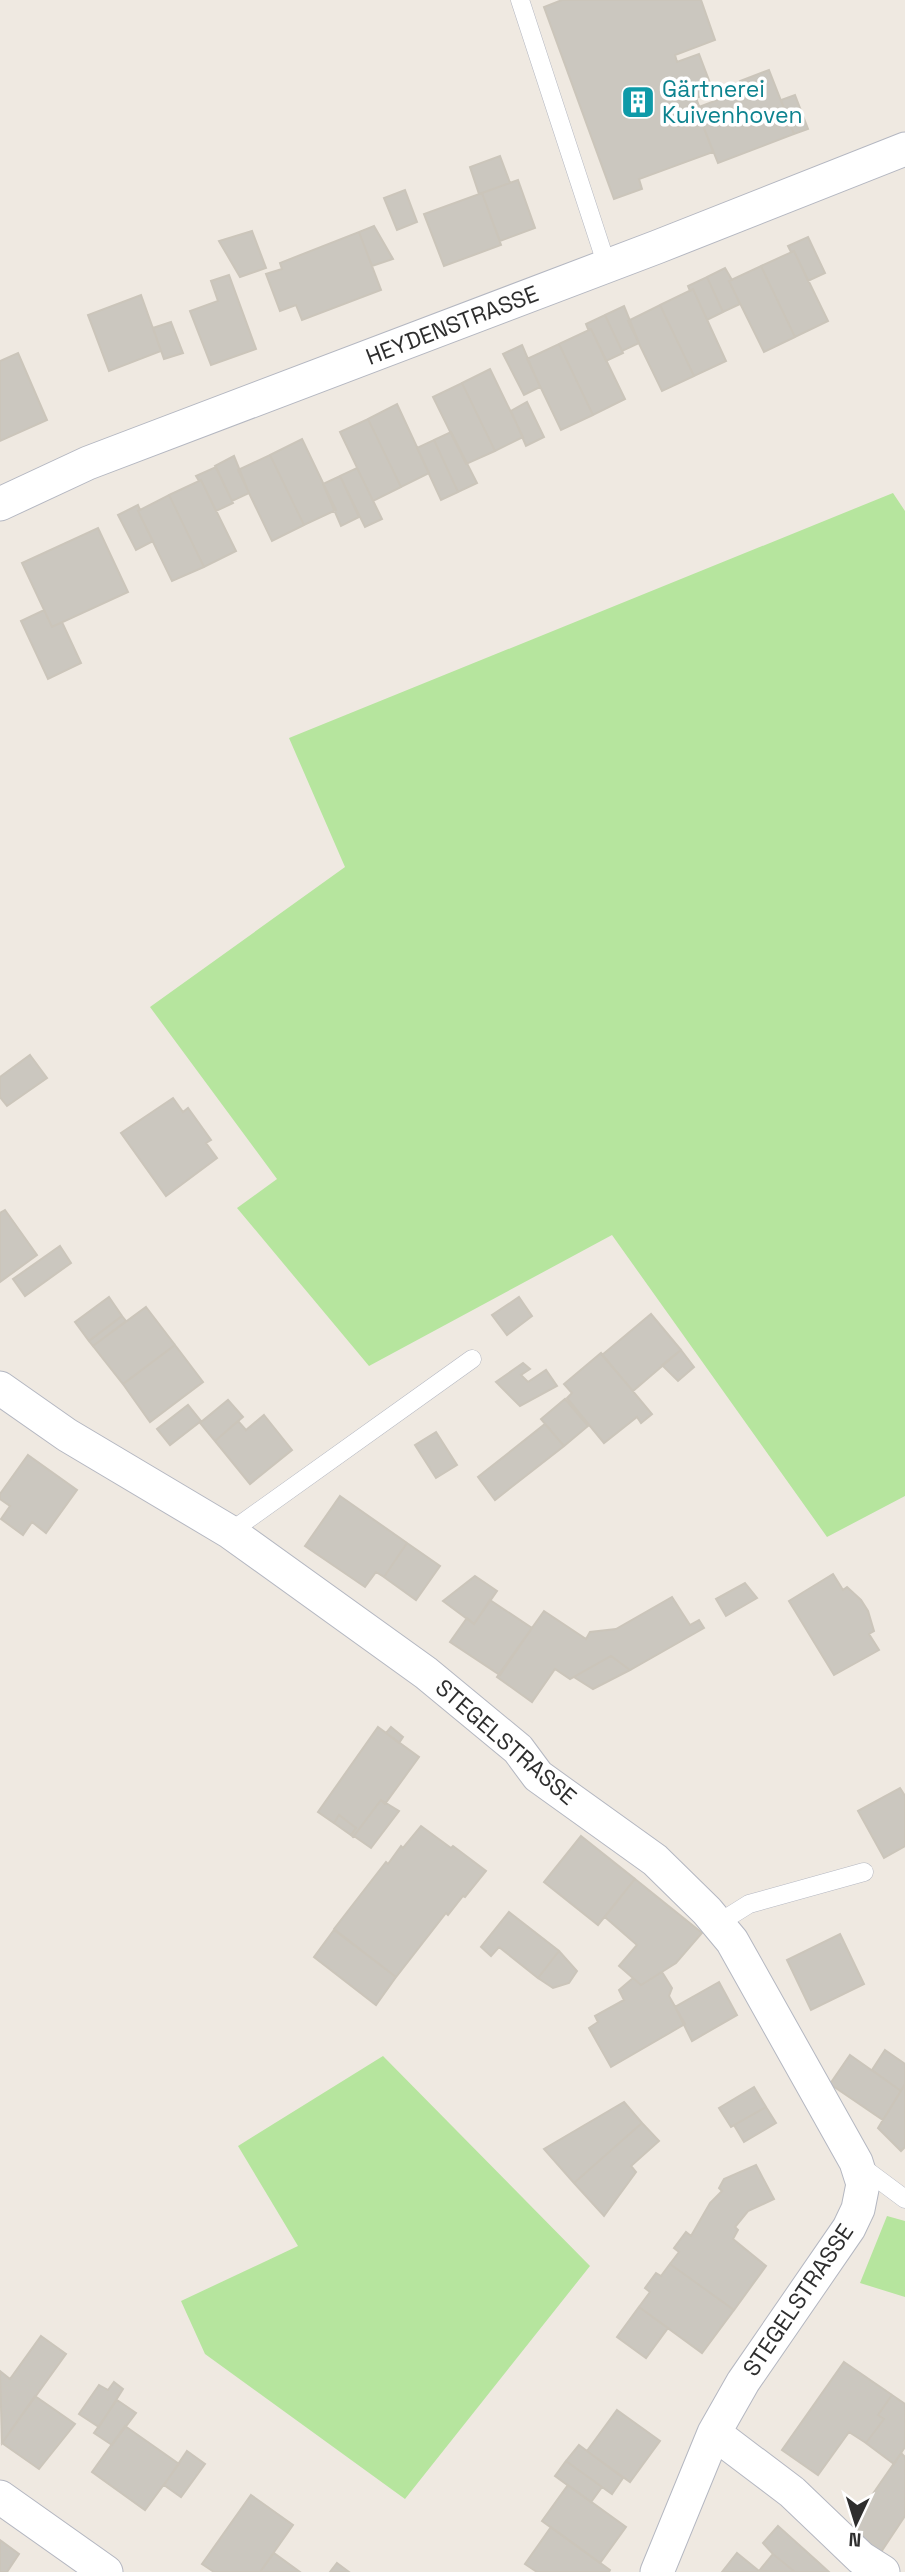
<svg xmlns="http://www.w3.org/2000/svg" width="905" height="2572" font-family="'Space Grotesk',sans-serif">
<rect width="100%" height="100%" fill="#efe9e1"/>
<path fill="#b6e59e" d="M 893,493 L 905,511 L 905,1496 L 827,1537 L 612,1235 L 369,1366 L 237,1208 L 277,1179 L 150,1007 L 345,867 L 289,738 Z
M 383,2056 L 590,2266 L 405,2499 L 205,2354 L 181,2301 L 298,2246 L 238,2146 Z
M 887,2216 L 905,2221 L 905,2297 L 860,2283 Z"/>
<path fill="#cbc7bf" stroke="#cbc5ba" stroke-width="2" d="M 562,0 L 701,0 L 715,40 L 675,55 L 677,62 L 699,54 L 713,91 L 696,98 L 699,106 L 696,108 L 713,152 L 639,179 L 642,189 L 614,199 L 544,7 Z
M 769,70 L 794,134 L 718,163 L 696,108 L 744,90 L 740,81 Z
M 795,95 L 808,129 L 794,134 L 781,100 Z
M 500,156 L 510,183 L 479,194 L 470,167 Z
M 518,180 L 535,228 L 500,241 L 482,193 Z
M 405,190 L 417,222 L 397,230 L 384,198 Z
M 482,193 L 501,245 L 444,266 L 424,214 Z
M 374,226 L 393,259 L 372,266 L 359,232 Z
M 252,231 L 266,268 L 240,277 L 219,241 Z
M 359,232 L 381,290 L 302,320 L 296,305 L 280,311 L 266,274 L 282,269 L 280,263 Z
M 808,237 L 825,273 L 808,281 L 794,251 L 791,252 L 788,246 Z
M 794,251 L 828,321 L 795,337 L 761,266 Z
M 761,266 L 795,337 L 764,352 L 729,281 Z
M 725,268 L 732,280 L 729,281 L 740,304 L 723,312 L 707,277 Z
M 229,275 L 256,349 L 211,365 L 190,311 L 218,301 L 211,281 Z
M 707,277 L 723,312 L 707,320 L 693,289 L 690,291 L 688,286 Z
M 693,289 L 726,361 L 694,376 L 660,305 Z
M 141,295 L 161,351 L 109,371 L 88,315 Z
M 660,305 L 694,376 L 662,391 L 628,321 Z
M 624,306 L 639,343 L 622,351 L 605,315 Z
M 605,315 L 623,353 L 606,361 L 591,329 L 588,329 L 586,324 Z
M 171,322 L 183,353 L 164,359 L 153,328 Z
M 591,329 L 625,399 L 593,415 L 559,344 Z
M 559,344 L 593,415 L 561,430 L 527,359 Z
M 522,345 L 540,387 L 524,395 L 503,354 Z
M 18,353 L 47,420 L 0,441 L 0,361 Z
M 490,369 L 523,437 L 495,451 L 462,383 Z
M 462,383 L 495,451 L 466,464 L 433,397 Z
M 527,402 L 544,437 L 526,446 L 511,411 Z
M 397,404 L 429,473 L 401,487 L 368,419 Z
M 368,419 L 401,487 L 373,501 L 340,432 Z
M 451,432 L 477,483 L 458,492 L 434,440 Z
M 302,439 L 336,510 L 304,525 L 270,455 Z
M 434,440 L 458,492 L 441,500 L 417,448 Z
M 270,455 L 304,525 L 272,541 L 238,470 Z
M 234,456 L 249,493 L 232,501 L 215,466 Z
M 216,467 L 233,503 L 216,511 L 201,480 L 199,481 L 196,476 Z
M 357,468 L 382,519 L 365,527 L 340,476 Z
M 340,476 L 359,517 L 341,526 L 323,484 Z
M 201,480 L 236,551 L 204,567 L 169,495 Z
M 169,495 L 204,567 L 172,581 L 138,511 Z
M 138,505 L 140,510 L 138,511 L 153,541 L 136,550 L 118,515 Z
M 98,528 L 128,592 L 52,627 L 22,563 Z
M 44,610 L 52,627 L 62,622 L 81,663 L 48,679 L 21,621 Z
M 30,1055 L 47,1078 L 7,1106 L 0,1097 L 0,1077 Z
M 173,1098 L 183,1112 L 188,1108 L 211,1140 L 206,1143 L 217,1158 L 166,1196 L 121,1133 Z
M 5,1210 L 37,1255 L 0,1282 L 0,1213 Z
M 60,1246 L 71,1263 L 25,1296 L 13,1279 Z
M 109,1297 L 122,1316 L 89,1341 L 75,1322 Z
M 519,1297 L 532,1316 L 507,1335 L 492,1315 Z
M 146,1307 L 175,1345 L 123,1384 L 93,1346 Z
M 651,1314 L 681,1350 L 633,1391 L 602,1355 Z
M 122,1316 L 126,1321 L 93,1346 L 89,1341 Z
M 175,1345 L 203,1382 L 150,1422 L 123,1384 Z
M 681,1350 L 694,1367 L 678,1381 L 662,1365 Z
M 601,1353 L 652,1414 L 641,1423 L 637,1417 L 604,1443 L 567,1398 L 572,1393 L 564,1384 Z
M 523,1363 L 530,1369 L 521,1375 L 528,1382 L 546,1370 L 557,1386 L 520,1406 L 496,1382 Z
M 565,1399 L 588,1426 L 564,1446 L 541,1419 Z
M 228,1400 L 243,1417 L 215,1441 L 200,1423 Z
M 188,1405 L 201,1421 L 170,1445 L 157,1429 Z
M 264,1415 L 292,1450 L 250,1484 L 215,1441 L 238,1421 L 246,1430 Z
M 545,1424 L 564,1446 L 495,1500 L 478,1477 Z
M 436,1432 L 457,1465 L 436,1478 L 415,1445 Z
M 28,1455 L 77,1490 L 46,1533 L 32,1522 L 23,1535 L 1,1519 L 10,1506 L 0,1499 L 0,1494 Z
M 340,1496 L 407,1543 L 384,1577 L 376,1572 L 365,1587 L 305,1546 Z
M 407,1543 L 440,1566 L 416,1600 L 384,1577 Z
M 833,1574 L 843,1590 L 847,1587 L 861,1600 L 868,1611 L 874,1631 L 869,1634 L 879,1650 L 834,1675 L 789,1601 Z
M 475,1576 L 497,1591 L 474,1624 L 443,1601 Z
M 745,1583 L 757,1598 L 726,1616 L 716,1599 Z
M 672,1597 L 690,1625 L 699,1620 L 704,1628 L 630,1670 L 611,1656 L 570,1679 L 555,1669 L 532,1702 L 497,1677 L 544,1611 L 586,1639 L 590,1632 L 616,1629 Z
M 490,1600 L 532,1628 L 500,1675 L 450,1642 L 467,1618 L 474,1624 Z
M 611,1656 L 630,1670 L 593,1689 L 574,1677 Z
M 378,1727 L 419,1757 L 385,1804 L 381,1800 L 353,1837 L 351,1835 L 356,1828 L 339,1815 L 334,1823 L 318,1812 Z
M 391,1727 L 403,1737 L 399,1743 L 386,1733 Z
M 900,1788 L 905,1796 L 905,1846 L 884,1858 L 858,1811 Z
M 381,1800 L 399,1811 L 371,1848 L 354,1836 Z
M 339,1815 L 356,1828 L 351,1835 L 334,1823 Z
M 421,1826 L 451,1848 L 453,1846 L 486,1871 L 465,1897 L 463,1896 L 448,1915 L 446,1913 L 396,1977 L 334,1929 L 386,1862 L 388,1864 L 401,1846 L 403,1848 Z
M 581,1836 L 635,1879 L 598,1925 L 544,1882 Z
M 635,1879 L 702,1933 L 676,1963 L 641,1985 L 619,1966 L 637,1945 L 605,1917 Z
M 509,1912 L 559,1951 L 538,1978 L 499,1947 L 491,1956 L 481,1947 Z
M 334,1930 L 396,1977 L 376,2005 L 314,1957 Z
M 840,1934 L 864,1984 L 811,2010 L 787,1960 Z
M 559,1951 L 577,1971 L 569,1983 L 553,1988 L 538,1978 Z
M 662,1972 L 672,1988 L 669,1996 L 685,2024 L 611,2067 L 589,2028 L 598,2022 L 595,2016 L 624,2000 L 619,1990 L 633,1978 L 641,1985 Z
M 719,1982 L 737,2015 L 692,2041 L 675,2007 Z
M 885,2050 L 905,2064 L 905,2084 L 901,2091 L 872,2070 Z
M 850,2055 L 901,2091 L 883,2120 L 830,2084 Z
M 905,2084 L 905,2147 L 901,2151 L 878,2128 Z
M 754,2087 L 766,2107 L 731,2127 L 719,2108 Z
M 624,2102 L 642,2123 L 574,2183 L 544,2149 Z
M 766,2107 L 776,2123 L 744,2142 L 734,2125 Z
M 642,2123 L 659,2141 L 631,2166 L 636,2172 L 604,2216 L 574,2183 Z
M 756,2165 L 774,2199 L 748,2211 L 735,2227 L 738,2230 L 733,2239 L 766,2266 L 734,2310 L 670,2264 L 679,2252 L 674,2248 L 686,2232 L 691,2236 L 710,2203 L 722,2191 L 719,2188 L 724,2179 Z
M 670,2264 L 734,2310 L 702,2353 L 639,2307 L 650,2292 L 645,2288 L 656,2273 L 661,2276 Z
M 639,2307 L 668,2328 L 646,2358 L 617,2337 Z
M 41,2336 L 66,2354 L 2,2443 L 0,2371 L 10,2379 Z
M 844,2362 L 892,2395 L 878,2415 L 884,2419 L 866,2443 L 849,2432 L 818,2475 L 782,2450 Z
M 114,2382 L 123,2389 L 99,2427 L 79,2414 L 99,2385 L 108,2390 Z
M 892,2395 L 905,2404 L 905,2447 L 894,2464 L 866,2443 L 884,2419 L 878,2415 Z
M 35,2396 L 75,2424 L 39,2469 L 2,2443 Z
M 117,2400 L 136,2413 L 112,2445 L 94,2433 Z
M 617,2410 L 660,2441 L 630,2482 L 587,2451 Z
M 125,2426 L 179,2464 L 145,2510 L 92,2472 Z
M 579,2445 L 623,2478 L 612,2494 L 566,2461 Z
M 187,2451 L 205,2464 L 181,2497 L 164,2485 Z
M 901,2453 L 905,2457 L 905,2516 L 881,2552 L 848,2530 Z
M 566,2461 L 602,2487 L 591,2502 L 555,2476 Z
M 568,2485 L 626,2527 L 600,2563 L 542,2521 Z
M 251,2495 L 293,2525 L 260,2572 L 214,2572 L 202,2564 Z
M 778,2526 L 817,2561 L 829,2572 L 795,2572 L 773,2554 L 763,2543 Z
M 551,2527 L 610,2570 L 609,2572 L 537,2572 L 525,2564 Z
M 0,2540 L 19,2554 L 7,2572 L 0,2572 Z
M 274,2553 L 300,2572 L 260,2572 Z
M 737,2553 L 759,2571 L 760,2572 L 722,2572 Z
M 773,2554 L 795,2572 L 759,2571 Z
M 337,2563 L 349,2572 L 330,2572 Z"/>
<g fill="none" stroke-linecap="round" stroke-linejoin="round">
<g stroke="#b4b7c1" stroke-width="19">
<path id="service" d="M 520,0 L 607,266
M 230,1532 L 472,1359
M 717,1924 L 749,1904 L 864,1872
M 862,2167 L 905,2199"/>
</g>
<g stroke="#b4b7c1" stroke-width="35">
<path id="minor" d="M 0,504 L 88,463 L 657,247 L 905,149
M 0,1388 L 67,1435 L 230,1532 L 426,1673 L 518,1749 L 538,1776 L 655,1860 L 707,1911 L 732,1941 L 856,2162 L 863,2184 L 858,2209 L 849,2228 L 743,2382 L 714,2433 L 657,2572
M 714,2433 L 792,2492 L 861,2558 L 883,2572
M 0,2497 L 106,2572"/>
</g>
<use href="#service" stroke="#fff" stroke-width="18"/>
<use href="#minor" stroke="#fff" stroke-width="33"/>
</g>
<defs>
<g id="building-square" transform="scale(1.75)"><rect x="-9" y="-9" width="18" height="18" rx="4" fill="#0f9aa8" stroke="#fff"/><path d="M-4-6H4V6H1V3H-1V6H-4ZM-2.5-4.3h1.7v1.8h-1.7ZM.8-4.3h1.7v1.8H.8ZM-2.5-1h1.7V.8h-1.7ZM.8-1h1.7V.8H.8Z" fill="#fff"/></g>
</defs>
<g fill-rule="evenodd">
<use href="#building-square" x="638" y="102"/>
</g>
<g text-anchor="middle" stroke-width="7" stroke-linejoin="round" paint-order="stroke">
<g font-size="23" fill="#0d838f" stroke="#fff" text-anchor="start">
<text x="662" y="97">Gärtnerei<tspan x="662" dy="26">Kuivenhoven</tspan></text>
</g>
<g font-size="23" fill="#2e2e2e" stroke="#fff">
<text transform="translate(452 325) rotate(-21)" y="8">HEYDENSTRASSE</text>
<text transform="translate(506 1742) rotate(41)" y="8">STEGELSTRASSE</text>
<text transform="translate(798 2300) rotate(-56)" y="8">STEGELSTRASSE</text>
</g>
</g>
<g transform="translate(856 2523) rotate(184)" stroke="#ffffff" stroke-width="5" paint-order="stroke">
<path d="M0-5L12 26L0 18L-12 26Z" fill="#2e2e2e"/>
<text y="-10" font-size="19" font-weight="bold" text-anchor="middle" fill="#2e2e2e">N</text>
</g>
</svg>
